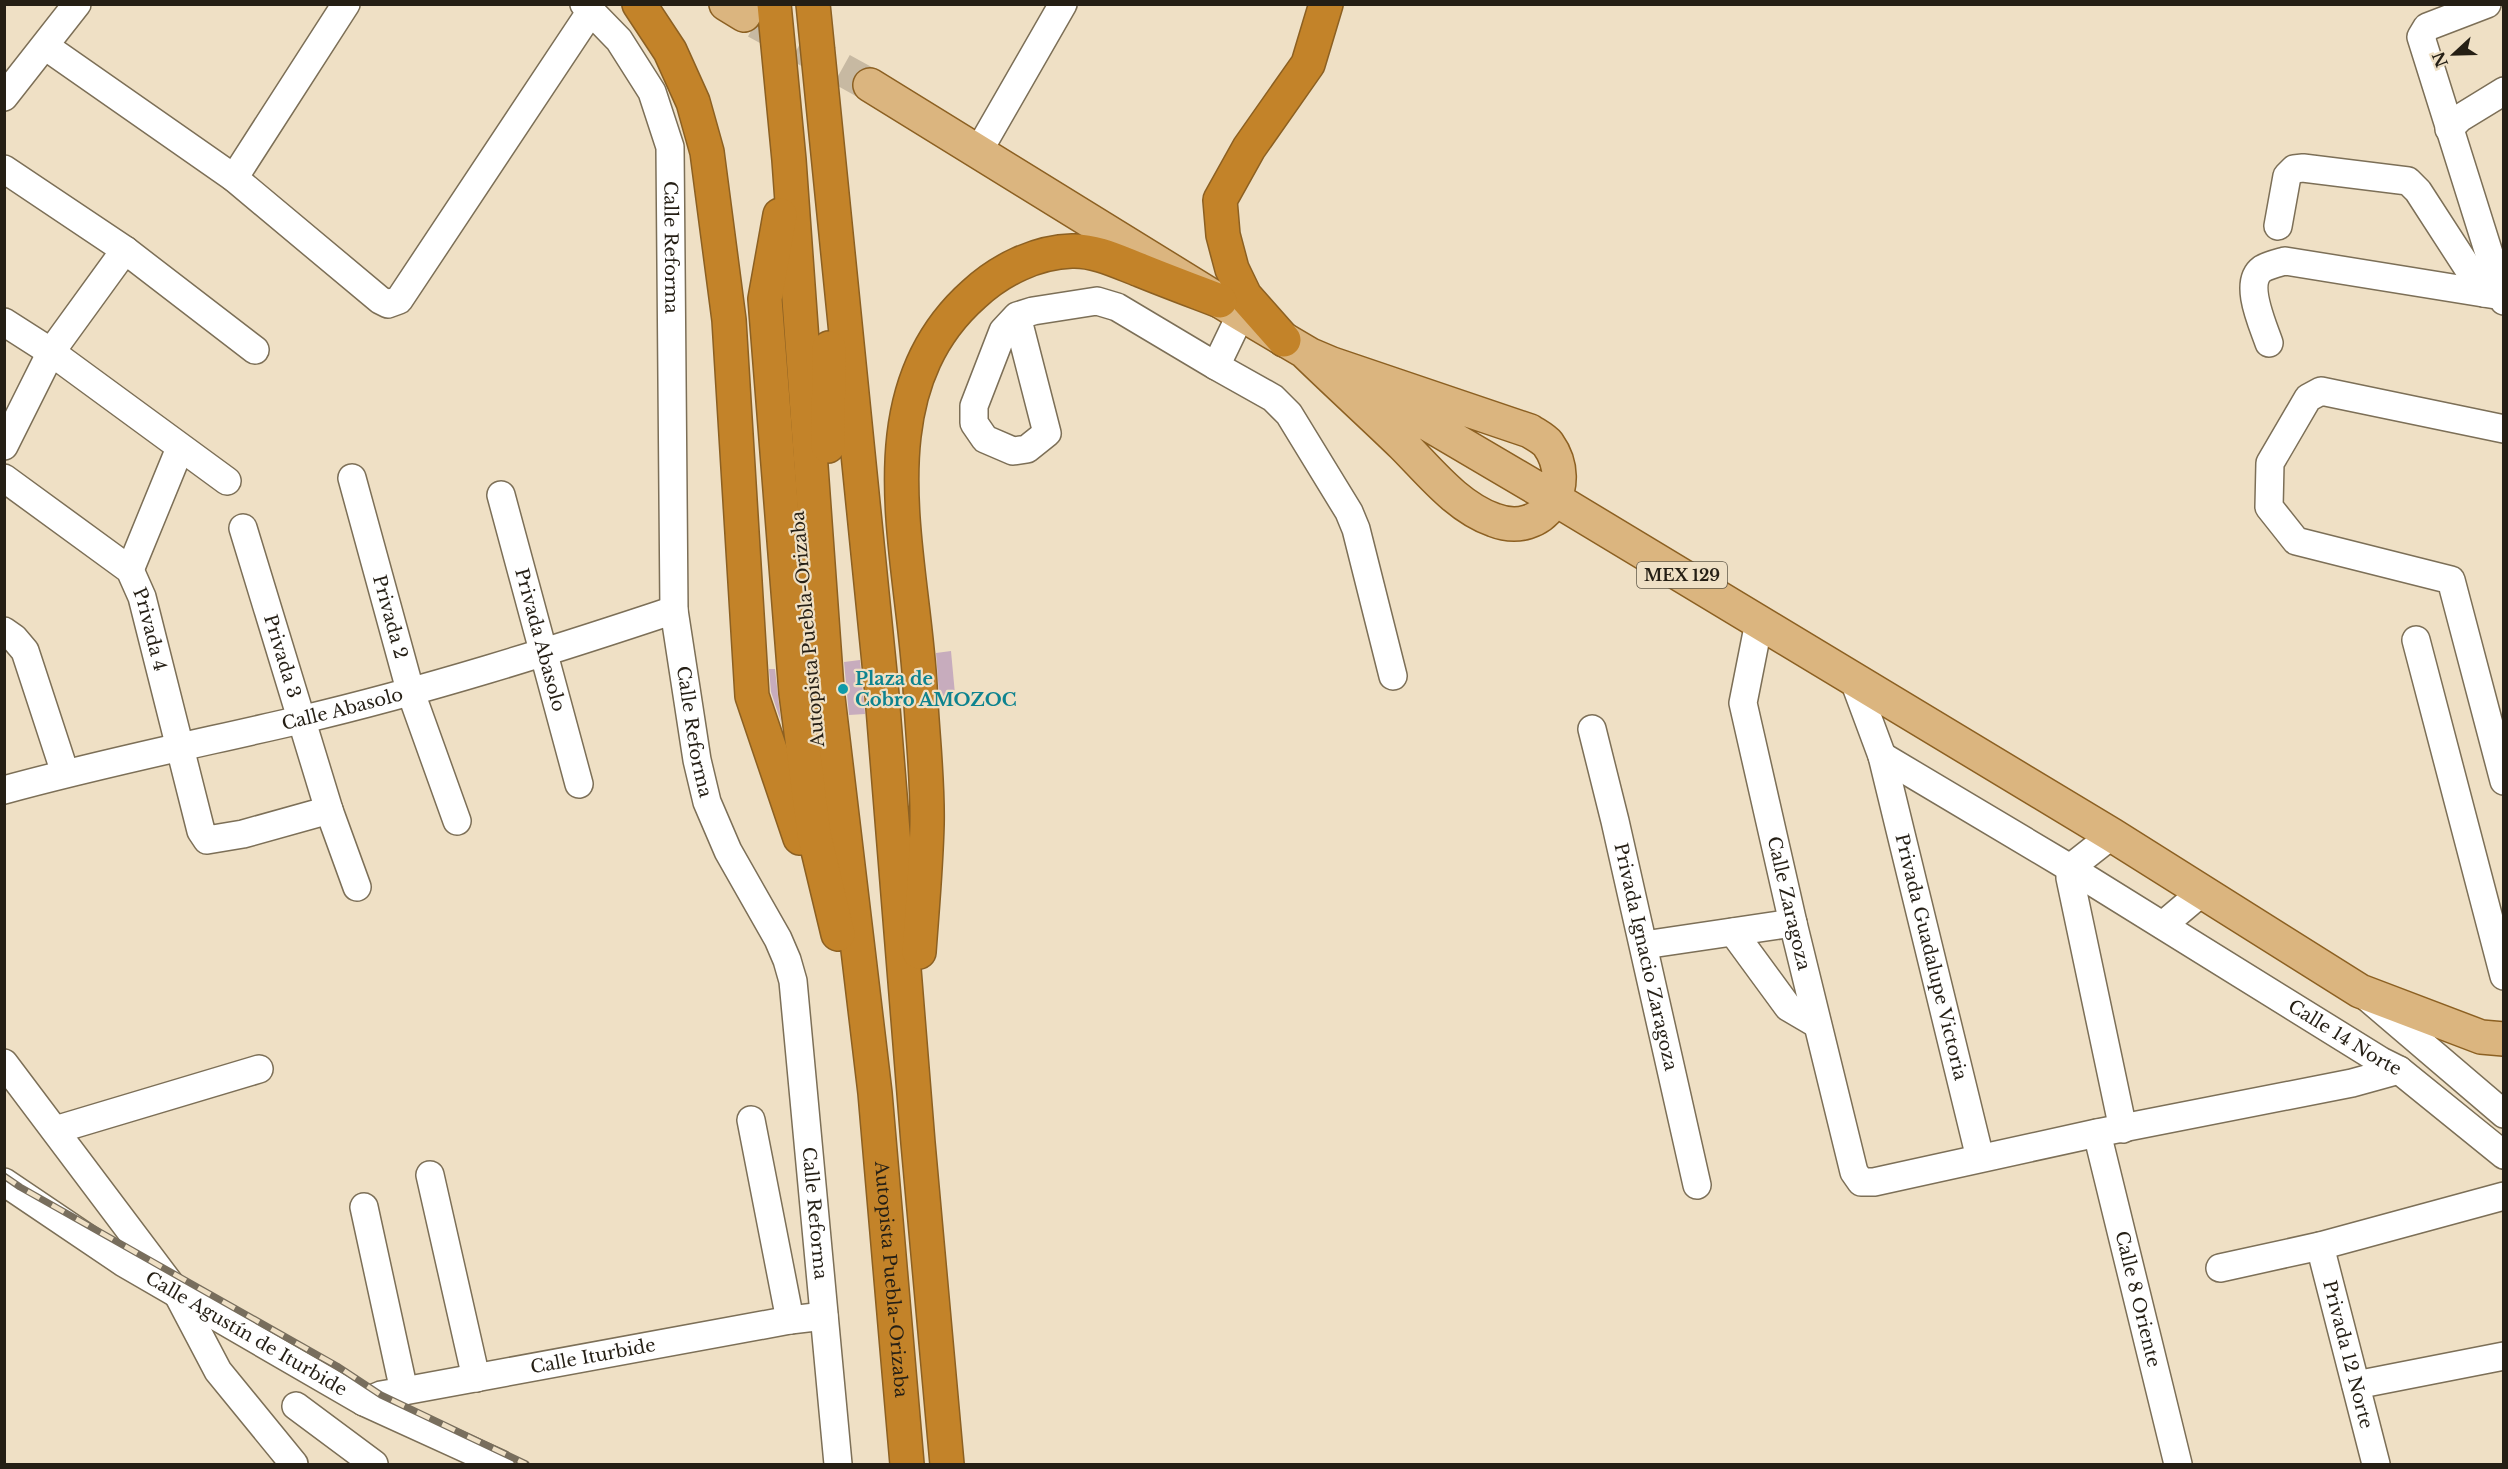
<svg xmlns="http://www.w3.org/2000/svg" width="2508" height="1469" font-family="'Libre Baskerville',serif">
<rect width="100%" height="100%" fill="#efe0c5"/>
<path fill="#c7acbd" d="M 951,651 L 956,705 L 940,707 L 936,653 Z
M 860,660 L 865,714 L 849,715 L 844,662 Z
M 769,669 L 775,669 L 781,722 L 771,692 Z"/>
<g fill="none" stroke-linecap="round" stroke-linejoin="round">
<path stroke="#c7b9a2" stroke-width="33" stroke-dasharray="33 16" stroke-linecap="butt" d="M 756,22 L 870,85"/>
<g stroke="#7c6f57" stroke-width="30">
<g id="minor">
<path id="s1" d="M 584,4 L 619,40 L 652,92 L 670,147 L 674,610 L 697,760 L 707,802 L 728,851 L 778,939 L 787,960 L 793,981 L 838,1464"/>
<path d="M 2487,4 L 2427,27 L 2421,37 L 2504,301"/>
<path d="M 45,46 L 234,178 L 380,300 L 388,304 L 399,300 L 591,11"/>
<path d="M 4,97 L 77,4"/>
<path d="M 2449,129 L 2460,118 L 2504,91"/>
<path d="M 978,152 L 1063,4"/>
<path d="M 4,169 L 125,250 L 255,350"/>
<path d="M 234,178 L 346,4"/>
<path d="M 2278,226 L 2287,176 L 2294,169 L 2303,168 L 2408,181 L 2418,191 L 2484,293"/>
<path d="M 1017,316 L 1047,433 L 1027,449 L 1013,451 L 985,439 L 974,423 L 974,406 L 1003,331 L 1017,316 L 1033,311 L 1097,301 L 1117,307 L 1216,366 L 1241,314"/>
<path d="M 4,322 L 51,352 L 227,481"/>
<path d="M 2269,343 C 2263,325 2243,283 2262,269 C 2269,265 2278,263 2285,261 L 2502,296"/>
<path d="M 1216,366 L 1273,398 L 1289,414 L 1349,512 L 1356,529 L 1393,676"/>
<path d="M 2504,429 L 2321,391 L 2308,398 L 2270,463 L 2269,507 L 2296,541 L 2451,580 L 2504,781"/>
<path d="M 4,446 L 51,352 L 125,250"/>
<path id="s2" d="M 4,478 L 130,570 L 142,597 L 201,831 L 207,840 L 243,834 L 329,810"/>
<path id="s3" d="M 352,478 L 410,690 L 457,821"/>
<path id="s4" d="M 501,495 L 579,784"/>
<path id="s5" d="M 243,528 L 329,810 L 357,887"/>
<path d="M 130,570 L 180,448"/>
<path id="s6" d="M 1759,622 L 1743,703 L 1793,923 L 1854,1172 L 1861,1182 L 1874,1182 L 2097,1133 L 2352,1083 L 2399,1070"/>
<path d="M 4,631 L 14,638 L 25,651 L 65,773"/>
<path d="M 2416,640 L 2504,976"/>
<path id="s7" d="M 1853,678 L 1882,756 L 1980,1158"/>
<path id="s8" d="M 1592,729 L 1615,821 L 1697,1185"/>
<path id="s9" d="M 1882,756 L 2070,868 L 2381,1061 L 2399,1070 L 2504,1155"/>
<path id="s10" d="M 4,790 C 102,763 201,743 300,720 C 427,690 551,651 674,610"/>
<path d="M 2112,835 L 2070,868 L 2070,878 L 2123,1129"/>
<path d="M 2163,925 L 2202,892"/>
<path d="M 1733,932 L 1788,1007 L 1817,1024"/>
<path d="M 1644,945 L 1793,923"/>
<path d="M 2368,998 L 2504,1114"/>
<path d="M 4,1063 L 177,1293 L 218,1371 L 294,1464"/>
<path d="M 751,1120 L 790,1320"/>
<path d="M 55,1130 L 259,1069"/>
<path id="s11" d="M 2097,1133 L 2178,1464"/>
<path d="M 430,1175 L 476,1378"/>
<path id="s12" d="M 4,1182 L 124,1263 L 364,1402 L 500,1464"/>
<path d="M 364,1207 L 404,1391"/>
<path id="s13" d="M 2320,1246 L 2376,1464"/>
<path d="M 2220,1268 L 2320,1246 L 2504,1196"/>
<path d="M 2356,1385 L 2504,1356"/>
<path id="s14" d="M 364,1402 L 381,1395 L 404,1391 L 790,1320 L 824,1316"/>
<path d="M 296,1406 L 374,1464"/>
</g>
</g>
<g stroke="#8c6022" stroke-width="36">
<path id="major" d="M 726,4 L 744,15
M 870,85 L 1241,314 L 1555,499 L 2112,835 L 2360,991 L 2481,1037 L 2504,1039
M 1306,353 L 1332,364 L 1530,431 C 1536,435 1544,439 1548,444 C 1578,486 1543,539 1494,520 C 1457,507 1430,472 1403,445 C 1371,414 1338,384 1306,353 Z"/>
</g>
<g stroke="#8c6022" stroke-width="36">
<g id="highway">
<path d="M 639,4 L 670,51 L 693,102 L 707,152 L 729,320 L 752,696 L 800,838"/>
<path id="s15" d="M 774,4 L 789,160 L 827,689 L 875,1093 L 907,1464"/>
<path d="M 813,4 L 881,683 L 918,1143 L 947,1464"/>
<path d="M 780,215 L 765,299 L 796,693 L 814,834 L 838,934"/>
<path d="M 1284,340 L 1245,296 L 1232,269 L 1223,235 L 1220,200 L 1249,148 L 1308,64 L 1326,4"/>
<path d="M 828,446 L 829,348"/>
<path d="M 919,952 C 922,910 926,867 927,824 C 928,778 922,732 920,686 C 913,555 860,395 974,294 C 1000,270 1036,252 1072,251 C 1095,250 1119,262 1140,270 C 1167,281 1194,291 1220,301"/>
</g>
</g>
<use href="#minor" stroke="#fff" stroke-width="27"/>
<use href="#major" stroke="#dbb57f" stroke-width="33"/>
<use href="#highway" stroke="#c38329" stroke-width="33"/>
<g stroke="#786e5d" stroke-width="7">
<path id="rail" d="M 4,1176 L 20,1187 L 337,1366 L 381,1395 L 526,1464"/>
</g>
<use href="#rail" stroke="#efe0c5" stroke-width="4.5" stroke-dasharray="14" stroke-linecap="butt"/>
</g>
<circle fill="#0f9aa8" stroke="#efe0c5" stroke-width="2" cx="843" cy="689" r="6"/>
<g text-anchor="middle" stroke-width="4.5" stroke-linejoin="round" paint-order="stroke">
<rect fill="#efe0c5" stroke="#62594a" stroke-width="1.5" x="1637" y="562" width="90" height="26" rx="4.5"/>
<g font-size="16" font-weight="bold" fill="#251f15">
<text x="1682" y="581">MEX 129</text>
</g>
<g font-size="18" fill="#251f15" stroke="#efe0c5">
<text dy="6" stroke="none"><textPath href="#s1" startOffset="270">Calle Reforma</textPath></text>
<text dy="6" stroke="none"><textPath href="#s3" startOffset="144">Privada 2</textPath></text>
<text dy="6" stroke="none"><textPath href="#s2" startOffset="219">Privada 4</textPath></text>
<text transform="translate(808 629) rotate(-95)" y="6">Autopista Puebla-Orizaba</text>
<text dy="6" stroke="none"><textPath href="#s4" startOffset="150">Privada Abasolo</textPath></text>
<text dy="6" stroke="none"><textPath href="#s5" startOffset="134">Privada 3</textPath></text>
<text dy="6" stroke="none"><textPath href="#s10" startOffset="348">Calle Abasolo</textPath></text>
<text dy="6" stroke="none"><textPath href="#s1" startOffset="756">Calle Reforma</textPath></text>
<text dy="6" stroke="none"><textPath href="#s6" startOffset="288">Calle Zaragoza</textPath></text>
<text dy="6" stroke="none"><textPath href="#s8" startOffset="234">Privada Ignacio Zaragoza</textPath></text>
<text dy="6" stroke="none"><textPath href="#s7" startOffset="290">Privada Guadalupe Victoria</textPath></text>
<text dy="6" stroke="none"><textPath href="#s9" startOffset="542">Calle 14 Norte</textPath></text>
<text dy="6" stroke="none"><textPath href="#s1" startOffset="1260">Calle Reforma</textPath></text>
<text dy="6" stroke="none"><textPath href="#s15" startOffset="1281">Autopista Puebla-Orizaba</textPath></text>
<text dy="6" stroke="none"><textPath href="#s11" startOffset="171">Calle 8 Oriente</textPath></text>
<text dy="6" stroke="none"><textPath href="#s12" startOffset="286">Calle Agustín de Iturbide</textPath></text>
<text dy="6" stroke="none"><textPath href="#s13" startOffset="112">Privada 12 Norte</textPath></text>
<text dy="6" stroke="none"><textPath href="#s14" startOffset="234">Calle Iturbide</textPath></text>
</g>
<g font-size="18" font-weight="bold" fill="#0d838f" stroke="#efe0c5" text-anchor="start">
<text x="855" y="685">Plaza de<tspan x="855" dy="21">Cobro AMOZOC</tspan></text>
</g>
</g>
<rect width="2508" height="1469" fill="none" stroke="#251f15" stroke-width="12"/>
<g transform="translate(2454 54) rotate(248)" stroke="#efe0c5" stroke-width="4.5" paint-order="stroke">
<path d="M0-4.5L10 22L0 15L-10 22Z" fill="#251f15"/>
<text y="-9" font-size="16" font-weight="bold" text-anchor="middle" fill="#251f15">N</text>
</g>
</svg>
